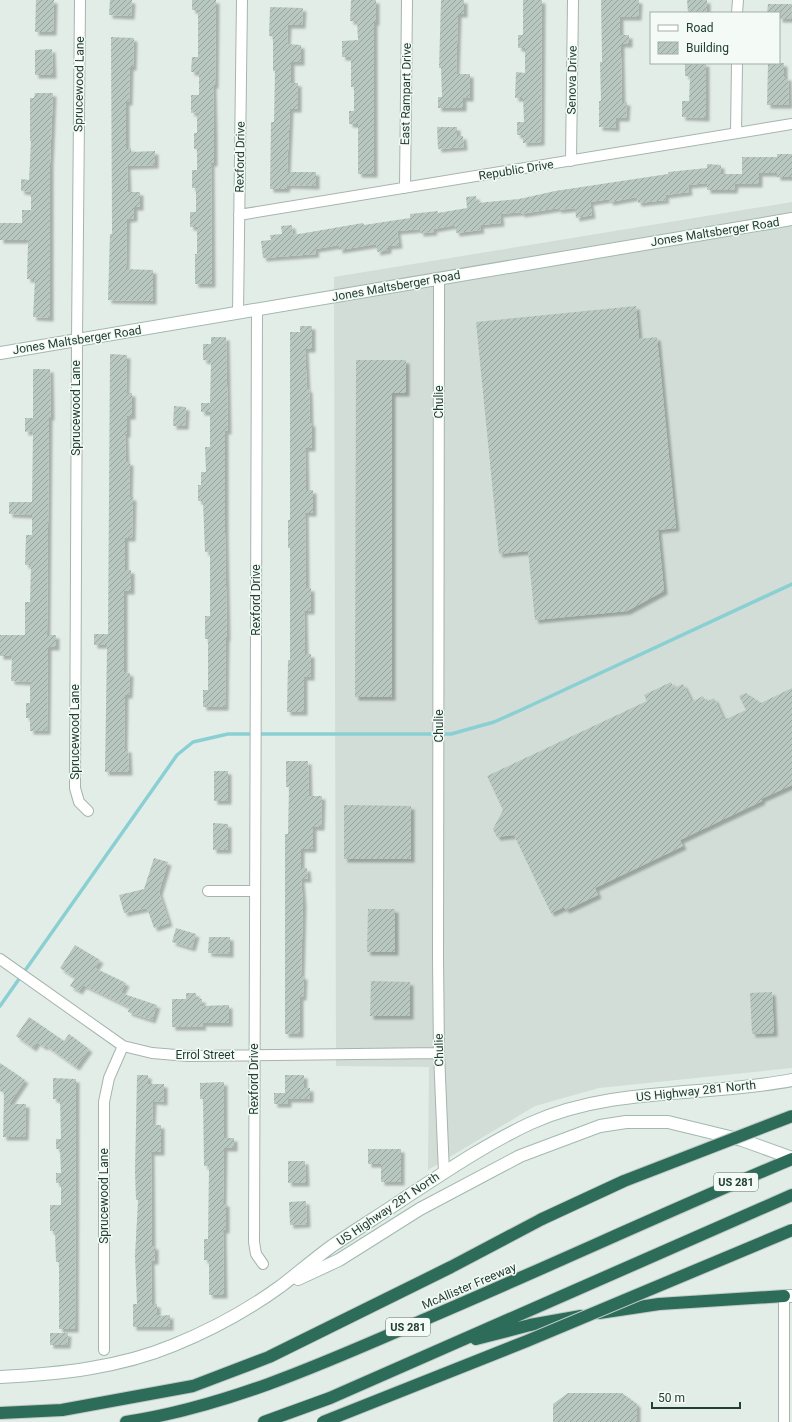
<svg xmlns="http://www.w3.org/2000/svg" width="792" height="1422" font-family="Roboto,sans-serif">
<defs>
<pattern id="building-hatch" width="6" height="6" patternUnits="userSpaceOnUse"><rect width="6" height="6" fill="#b8c8c0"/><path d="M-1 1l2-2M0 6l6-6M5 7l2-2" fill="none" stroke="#95a49d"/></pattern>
<filter id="shadow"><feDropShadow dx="3.5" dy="3.5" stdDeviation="1" flood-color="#0004"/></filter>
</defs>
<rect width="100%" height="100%" fill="#e3ede8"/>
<path fill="#d1ddd6" d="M 792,202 L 792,1068 L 599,1088 L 535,1106 L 428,1170 L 429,1067 L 336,1066 L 334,277 Z"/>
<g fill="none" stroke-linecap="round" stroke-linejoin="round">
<path stroke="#8ad0d3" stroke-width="3.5" d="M 0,1006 L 177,755 L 193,742 L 228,734 L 451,734 L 494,722 L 521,710 L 792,584"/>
</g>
<path fill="url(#building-hatch)" filter="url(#shadow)" d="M 36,0 L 54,0 L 53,32 L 35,32 Z
M 110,0 L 132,0 L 131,16 L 109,15 Z
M 192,0 L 216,0 L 215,85 L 213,85 L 214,133 L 214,163 L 211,163 L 212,284 L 195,284 L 195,254 L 197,254 L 197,227 L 190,227 L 190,212 L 196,212 L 196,188 L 192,188 L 192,170 L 197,170 L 197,149 L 194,149 L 194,133 L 197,133 L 197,112 L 191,113 L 191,95 L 199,95 L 199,72 L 191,72 L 192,57 L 198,57 L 198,10 L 192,10 Z
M 351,0 L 376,0 L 376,22 L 374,22 L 374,174 L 358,174 L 358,124 L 349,124 L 349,111 L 354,111 L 354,87 L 351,87 L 351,57 L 342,57 L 342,41 L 358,40 L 357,21 L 350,21 Z
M 441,0 L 464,0 L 464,14 L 458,14 L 456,74 L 470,74 L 470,98 L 463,98 L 463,108 L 438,108 L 438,97 L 442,97 L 441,68 L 439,68 Z
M 523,0 L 542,0 L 541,142 L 523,143 L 523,135 L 517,135 L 517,122 L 524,122 L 523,98 L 515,98 L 516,72 L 525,73 L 525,48 L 518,48 L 518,35 L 523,35 Z
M 601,0 L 639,0 L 638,17 L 620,17 L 620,35 L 629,35 L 629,44 L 621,44 L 621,56 L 622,102 L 627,102 L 626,118 L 616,118 L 616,128 L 599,127 L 599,101 L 601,101 L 600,62 L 602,62 Z
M 687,0 L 707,0 L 707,13 L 688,13 Z
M 768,4 L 792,4 L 791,19 L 779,19 L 779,13 L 767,13 Z
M 270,7 L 303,8 L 302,25 L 288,25 L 287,44 L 301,45 L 301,62 L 291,62 L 291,83 L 298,83 L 298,109 L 290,109 L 287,172 L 316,172 L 316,186 L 287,185 L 286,189 L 270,189 L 271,122 L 274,122 L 275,71 L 273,71 L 273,36 L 269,36 Z
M 111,37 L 134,38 L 133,67 L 130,67 L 129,102 L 126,102 L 126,148 L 131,148 L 131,152 L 155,151 L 155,165 L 127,166 L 128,192 L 140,192 L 140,207 L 134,207 L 134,218 L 127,219 L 126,269 L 153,270 L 153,301 L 108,300 L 110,234 L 112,234 Z
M 52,49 L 53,75 L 35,75 L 35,50 Z
M 685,63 L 706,63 L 706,118 L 682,117 L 682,101 L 689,101 L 690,76 L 685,76 Z
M 768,63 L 784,63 L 784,77 L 788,77 L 789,105 L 767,105 Z
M 35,93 L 53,93 L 50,163 L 50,318 L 33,317 L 35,279 L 27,279 L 28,240 L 0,240 L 0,223 L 22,223 L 22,210 L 31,210 L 31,192 L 21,191 L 21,179 L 29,180 L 31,141 L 30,141 L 30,98 L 34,98 Z
M 437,127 L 457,127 L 457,136 L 463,136 L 464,147 L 438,149 Z
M 777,154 L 792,154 L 792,177 L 777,177 L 777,173 L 759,173 L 759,184 L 735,184 L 734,190 L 707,190 L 707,183 L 688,185 L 689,192 L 665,195 L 666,200 L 638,203 L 637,197 L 610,202 L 609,199 L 590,202 L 592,215 L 576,218 L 575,208 L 558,210 L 558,208 L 521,214 L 521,212 L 500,214 L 501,223 L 480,225 L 481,230 L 456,233 L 455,225 L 433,229 L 434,232 L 420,233 L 420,229 L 397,231 L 399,245 L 388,246 L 388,250 L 377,252 L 376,244 L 339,250 L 339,245 L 315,249 L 316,254 L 263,258 L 261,241 L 271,240 L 270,235 L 282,234 L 281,226 L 292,225 L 293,235 L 363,223 L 364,225 L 410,218 L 410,214 L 438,211 L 438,213 L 467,208 L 466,197 L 476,196 L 477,203 L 519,199 L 555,191 L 668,174 L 668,172 L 707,168 L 707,164 L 721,165 L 721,174 L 742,174 L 742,157 L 777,157 Z
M 636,306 L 639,339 L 657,337 L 676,528 L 658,530 L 664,591 L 627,611 L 535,620 L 528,551 L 499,554 L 476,322 Z
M 300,326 L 312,326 L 312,349 L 305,349 L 307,389 L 309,389 L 310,423 L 312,423 L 312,448 L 305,448 L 306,490 L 313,490 L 313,513 L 305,513 L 306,588 L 311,588 L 311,611 L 304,611 L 305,654 L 311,654 L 311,677 L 304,677 L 304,712 L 287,712 L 288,660 L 290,660 L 290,548 L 288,548 L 288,520 L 290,520 L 290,332 L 300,332 Z
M 211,337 L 226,337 L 228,431 L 225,431 L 225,533 L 227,638 L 226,638 L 225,707 L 203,707 L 203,690 L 208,690 L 208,639 L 205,639 L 205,616 L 210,616 L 210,552 L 205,552 L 203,501 L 198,501 L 198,485 L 201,485 L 201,472 L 206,472 L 205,447 L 210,447 L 210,412 L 201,412 L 201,403 L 210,403 L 211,361 L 203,360 L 203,344 L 211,344 Z
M 110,354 L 127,355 L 126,393 L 132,393 L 132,416 L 127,416 L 127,434 L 125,434 L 126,462 L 130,462 L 129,497 L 133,497 L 132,538 L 125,538 L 125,570 L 131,570 L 131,591 L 124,591 L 124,672 L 130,673 L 129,695 L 125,695 L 124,749 L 128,749 L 129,772 L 105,772 L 107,645 L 94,645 L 94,634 L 108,634 Z
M 356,360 L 406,360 L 406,393 L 392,393 L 392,697 L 355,697 Z
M 33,369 L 50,369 L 51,417 L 49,417 L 47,635 L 56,635 L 56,647 L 48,647 L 47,731 L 30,731 L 30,718 L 26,718 L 26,703 L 30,703 L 30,682 L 11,681 L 12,656 L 0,656 L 0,635 L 25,635 L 25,602 L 30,602 L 31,565 L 25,565 L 26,535 L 32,535 L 32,515 L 9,514 L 9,502 L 32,502 L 33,431 L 25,432 L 25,418 L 33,418 Z
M 174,406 L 186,407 L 185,426 L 173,426 Z
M 671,682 L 674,688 L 683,684 L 692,702 L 703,696 L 706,702 L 714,698 L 724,720 L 746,710 L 739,696 L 746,693 L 761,703 L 792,688 L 792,785 L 761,799 L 762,801 L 680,840 L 683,846 L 595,888 L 598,895 L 566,910 L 564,907 L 551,913 L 514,835 L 497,837 L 493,829 L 503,810 L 487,776 L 647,701 L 644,695 Z
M 286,761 L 308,761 L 309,796 L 322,796 L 321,827 L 313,827 L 313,849 L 301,849 L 301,868 L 307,868 L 308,879 L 301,879 L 303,903 L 301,976 L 304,976 L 303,997 L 300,997 L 300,1034 L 285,1034 L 285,834 L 288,834 L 289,787 L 286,787 Z
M 214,771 L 228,771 L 228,801 L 214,801 Z
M 344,805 L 411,806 L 411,859 L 344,859 Z
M 213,823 L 228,824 L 228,850 L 213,850 Z
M 154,858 L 168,862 L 159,892 L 169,923 L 154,928 L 147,908 L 124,913 L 119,895 L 144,889 Z
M 368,909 L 395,909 L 395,952 L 367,952 Z
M 176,928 L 196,934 L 192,948 L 172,942 Z
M 209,937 L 230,937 L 230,954 L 208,953 Z
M 75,945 L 100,960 L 95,968 L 126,983 L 121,993 L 157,1005 L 152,1020 L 128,1012 L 129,1007 L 83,985 L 79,991 L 70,986 L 75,978 L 60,968 Z
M 371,981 L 410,982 L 410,1016 L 370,1016 Z
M 772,992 L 774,1033 L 752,1034 L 750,993 Z
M 186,993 L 196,993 L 196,999 L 202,999 L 202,1006 L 229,1005 L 229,1023 L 202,1023 L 203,1027 L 172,1027 L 172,999 L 186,999 Z
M 29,1017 L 64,1041 L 69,1034 L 89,1049 L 76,1067 L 45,1045 L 44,1047 L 37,1042 L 33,1048 L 16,1036 Z
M 0,1063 L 25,1080 L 9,1104 L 26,1104 L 25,1137 L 3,1137 L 4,1093 L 0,1091 Z
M 137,1075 L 148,1075 L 148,1084 L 164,1084 L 164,1102 L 153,1101 L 152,1125 L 161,1125 L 161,1152 L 151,1152 L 152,1246 L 155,1246 L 155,1261 L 151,1261 L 152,1304 L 157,1304 L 157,1316 L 170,1315 L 170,1327 L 133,1327 L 133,1304 L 137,1304 L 135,1256 L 138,1200 L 136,1200 L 135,1172 Z
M 285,1075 L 304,1075 L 304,1088 L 310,1088 L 310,1099 L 288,1099 L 288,1104 L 274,1104 L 274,1093 L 285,1093 Z
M 53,1078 L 76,1079 L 75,1329 L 59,1329 L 59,1262 L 56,1262 L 55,1231 L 50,1231 L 50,1205 L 61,1205 L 61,1183 L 56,1183 L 56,1173 L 61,1173 L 60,1149 L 56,1149 L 56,1139 L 61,1139 L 60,1099 L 53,1099 Z
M 224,1082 L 224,1138 L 234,1138 L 234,1148 L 224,1148 L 223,1203 L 226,1203 L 226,1230 L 223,1230 L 224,1295 L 209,1295 L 209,1260 L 204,1260 L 204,1239 L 208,1239 L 209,1166 L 204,1166 L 203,1099 L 200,1099 L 200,1083 Z
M 368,1149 L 401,1149 L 401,1182 L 381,1182 L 381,1164 L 368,1164 Z
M 288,1161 L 305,1161 L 306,1183 L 288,1183 Z
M 306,1201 L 307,1224 L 290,1225 L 289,1202 Z
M 50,1333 L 68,1333 L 67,1345 L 50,1345 Z
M 568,1393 L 622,1393 L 637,1404 L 637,1422 L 553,1422 L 553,1404 Z"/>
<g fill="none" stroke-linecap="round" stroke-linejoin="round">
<g stroke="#a5b5ae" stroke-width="12">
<path id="minor" d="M 80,0 L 77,341 L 75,788 L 79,802 L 88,811
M 737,13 L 738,0
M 736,133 L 737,63
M 571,161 L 573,0
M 405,188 L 407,0
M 239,215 L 792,124
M 439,279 L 438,959 L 439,1053 L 444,1173
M 257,310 L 254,1242 L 256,1254 L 263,1264
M 238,313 L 242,0
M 208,891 L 255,891
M 0,959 L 123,1046 L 152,1053 L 188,1056 L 439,1053
M 104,1350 L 104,1102 L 109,1078 L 123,1046
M 784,1422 L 784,1296"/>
</g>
<g stroke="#a1b9ae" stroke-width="14">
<path id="secondary" d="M 0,353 L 792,219
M 298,1279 L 339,1260 L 420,1209 L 520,1156 L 600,1126 L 626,1122 L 668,1122 L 742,1140 L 792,1158
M 784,1296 L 792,1296
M 0,1377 C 59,1374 119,1368 174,1345 C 211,1330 248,1310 281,1286 C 298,1273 314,1259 332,1246 C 357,1229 383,1213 408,1196 C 448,1170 488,1143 531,1123 C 613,1086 706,1097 792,1080"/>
</g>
<g stroke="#c1c9c6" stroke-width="14">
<path id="motorway" d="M 599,1313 L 659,1304 L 784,1296
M 476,1339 L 530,1325 L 581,1316
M 0,1413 L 62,1410 L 193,1386 L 269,1357 L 451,1267 L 542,1219
M 126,1422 C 231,1406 331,1360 428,1318 C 550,1266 670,1210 792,1159
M 264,1422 L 330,1398 L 792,1195"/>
</g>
<use href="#minor" stroke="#fff" stroke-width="10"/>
<use href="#secondary" stroke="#fff" stroke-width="12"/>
<use href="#motorway" stroke="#2d6c59" stroke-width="12"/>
<g stroke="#c1c9c6" stroke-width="14" stroke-linecap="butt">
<path id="motorway-bridge" d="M 542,1219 L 624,1181 L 792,1116
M 323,1422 L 527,1341 L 792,1230"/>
</g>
<use href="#motorway-bridge" stroke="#2d6c59" stroke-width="12"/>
</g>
<g text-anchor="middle" stroke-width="3" stroke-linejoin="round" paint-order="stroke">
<g fill="#f4faf6" stroke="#61776e" stroke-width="1">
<rect x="714" y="1173" width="44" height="18" rx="3"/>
<rect x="386" y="1318" width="44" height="18" rx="3"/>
</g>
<g font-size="11" font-weight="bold" fill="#223f34">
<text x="736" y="1186">US 281</text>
<text x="408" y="1331">US 281</text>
</g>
<g font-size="12" fill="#223f34" stroke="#f4faf6">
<text transform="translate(572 80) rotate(-89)" y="4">Senova Drive</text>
<text transform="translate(79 84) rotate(-89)" y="4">Sprucewood Lane</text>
<text transform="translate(406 94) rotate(-89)" y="4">East Rampart Drive</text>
<text transform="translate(240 157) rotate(-89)" y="4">Rexford Drive</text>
<text transform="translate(516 170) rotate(-9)" y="4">Republic Drive</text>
<text transform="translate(715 232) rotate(-9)" y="4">Jones Maltsberger Road</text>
<text transform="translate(396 286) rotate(-10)" y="4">Jones Maltsberger Road</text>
<text transform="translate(77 340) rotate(-9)" y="4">Jones Maltsberger Road</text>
<text transform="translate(439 402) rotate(-90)" y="4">Chulie</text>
<text transform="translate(76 408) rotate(-90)" y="4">Sprucewood Lane</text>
<text transform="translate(256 600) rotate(-90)" y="4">Rexford Drive</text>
<text transform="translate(439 726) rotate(-90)" y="4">Chulie</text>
<text transform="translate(75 732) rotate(-90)" y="4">Sprucewood Lane</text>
<text transform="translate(439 1050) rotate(-91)" y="4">Chulie</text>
<text x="205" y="1059">Errol Street</text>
<text transform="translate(254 1079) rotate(-90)" y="4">Rexford Drive</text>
<text transform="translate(696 1091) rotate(-6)" y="4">US Highway 281 North</text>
<text transform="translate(104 1196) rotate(-90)" y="4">Sprucewood Lane</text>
<text transform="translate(388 1209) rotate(-34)" y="4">US Highway 281 North</text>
<text transform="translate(469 1286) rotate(-23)" y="4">McAllister Freeway</text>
</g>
</g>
<rect x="650" y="12" width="130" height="52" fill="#f4faf6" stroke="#a0afa8"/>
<rect x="658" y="25" width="20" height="6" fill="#ffffff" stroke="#a0afa8"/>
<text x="686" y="32" font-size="12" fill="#223f34">Road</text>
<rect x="658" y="42" width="20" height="12" fill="url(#building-hatch)" stroke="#a0afa8"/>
<text x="686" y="52" font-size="12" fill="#223f34">Building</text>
<path d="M652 1402v6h88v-6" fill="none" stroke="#223f34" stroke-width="2"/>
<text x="658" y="1402" font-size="12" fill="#223f34" stroke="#f4faf6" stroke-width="3" paint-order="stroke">50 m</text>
</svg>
